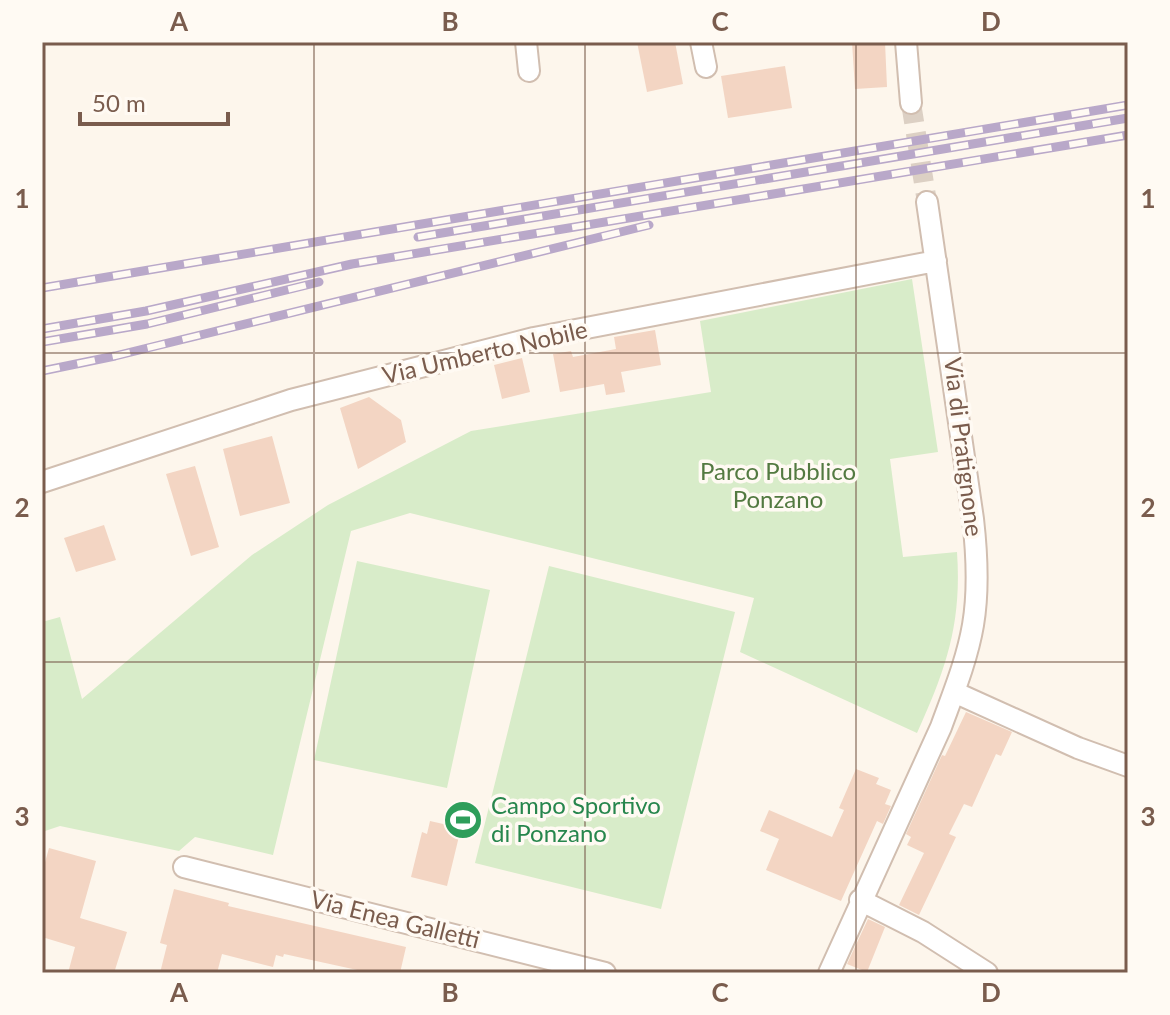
<svg xmlns="http://www.w3.org/2000/svg" width="1170" height="1015" font-family="Lato,sans-serif">
<rect width="100%" height="100%" fill="#fdf6ec"/>
<path fill="#d8ecc9" d="M 912,279 L 938,452 L 890,459 L 903,557 L 957,552 C 962,624 946,669 917,733 L 740,652 L 754,598 L 410,513 L 351,531 L 273,855 L 195,837 L 179,851 L 60,826 L 42,832 L 42,622 L 60,617 L 82,699 L 252,555 L 328,505 L 471,431 L 711,392 L 700,321 Z
M 357,561 L 490,590 L 447,788 L 314,760 Z
M 549,566 L 735,612 L 661,909 L 475,863 Z"/>
<path fill="#f3d5c3" d="M 637,42 L 675,42 L 683,84 L 647,92 Z
M 852,42 L 885,42 L 887,87 L 855,89 Z
M 785,66 L 792,108 L 728,118 L 721,76 Z
M 655,330 L 661,365 L 621,372 L 625,392 L 606,395 L 604,384 L 560,392 L 553,354 L 571,351 L 573,357 L 616,349 L 614,337 Z
M 522,358 L 530,392 L 502,399 L 494,365 Z
M 369,397 L 401,420 L 406,442 L 358,469 L 340,408 Z
M 272,436 L 290,503 L 240,516 L 223,449 Z
M 195,466 L 219,547 L 191,556 L 166,474 Z
M 104,525 L 116,560 L 76,572 L 64,538 Z
M 966,712 L 1012,732 L 1001,756 L 996,754 L 972,807 L 964,804 L 949,834 L 956,837 L 919,915 L 899,905 L 924,853 L 907,845 L 911,837 L 906,834 L 942,755 L 945,756 Z
M 856,769 L 879,778 L 876,784 L 891,790 L 885,804 L 891,806 L 883,824 L 877,821 L 841,901 L 766,870 L 779,839 L 760,831 L 769,810 L 832,837 L 844,810 L 839,808 Z
M 430,821 L 461,828 L 447,886 L 411,877 L 422,832 L 427,834 Z
M 49,848 L 96,861 L 80,918 L 127,932 L 114,973 L 68,973 L 75,947 L 42,937 L 42,873 Z
M 174,889 L 229,903 L 228,906 L 406,947 L 400,973 L 371,973 L 284,954 L 283,957 L 276,955 L 273,967 L 222,954 L 217,973 L 160,973 L 167,945 L 160,943 Z
M 868,919 L 885,927 L 867,972 L 847,964 Z"/>
<g fill="none" stroke-linecap="round" stroke-linejoin="round">
<path stroke="#dcd0c4" stroke-width="20" stroke-dasharray="20 10" stroke-linecap="butt" d="M 911,103 L 927,202"/>
<g stroke="#d1beb0" stroke-width="24">
<path id="minor" d="M 526,42 L 529,71
M 701,42 L 706,67
M 906,42 L 911,103
M 42,482 L 291,400 L 534,338 L 936,261
M 954,692 L 1078,748 L 1128,766
M 184,867 L 605,973
M 860,900 L 923,932 L 987,973
M 829,973 L 941,727 C 953,694 967,660 973,625 C 979,590 977,554 973,519 L 927,202"/>
</g>
<use href="#minor" stroke="#fff" stroke-width="20"/>
<g stroke="#b9a8c9" stroke-width="9">
<path id="rail" d="M 418,237 L 1128,118
M 42,288 L 1128,105
M 42,329 L 146,311 L 352,264 L 1128,135
M 42,342 L 147,324 L 319,282
M 42,371 L 115,356 L 649,225"/>
</g>
<use href="#rail" stroke="#fffaf3" stroke-width="6" stroke-dasharray="18" stroke-linecap="butt"/>
</g>
<path fill="none" stroke="#7a5c4d" stroke-width="2" stroke-opacity="0.55" d="M 314,42 L 314,973M 585,42 L 585,973M 856,42 L 856,973M 42,353 L 1128,353M 42,662 L 1128,662"/>
<defs>
<g id="stadium-disc" transform="scale(2)"><circle r="9.5" fill="#2e9e5b" stroke="#fffaf3"/><path d="M0-5a6.5 5 0 1 0 0 10a6.5 5 0 1 0 0-10ZM-3.5-1.8h7v3.6h-7Z" fill="#fff"/></g>
</defs>
<g fill-rule="evenodd">
<use href="#stadium-disc" x="463" y="820"/>
</g>
<g text-anchor="middle" stroke-width="7" stroke-linejoin="round" paint-order="stroke">
<g font-size="24" fill="#7a5c4d" stroke="#fffaf3">
<text transform="translate(485 353) rotate(-13)" y="8">Via Umberto Nobile</text>
<text transform="translate(963 447) rotate(83)" y="8">Via di Pratignone</text>
<text transform="translate(395 920) rotate(14)" y="8">Via Enea Galletti</text>
</g>
<g font-size="24" fill="#537a41" stroke="#fffaf3">
<text x="778" y="480">Parco Pubblico<tspan x="778" dy="28">Ponzano</tspan></text>
</g>
<g font-size="24" fill="#27864d" stroke="#fffaf3" text-anchor="start">
<text x="491" y="814">Campo Sportivo<tspan x="491" dy="28">di Ponzano</tspan></text>
</g>
</g>
<rect width="1170" height="1015" fill="none" stroke="#fffaf3" stroke-width="88"/>
<path d="M80 112v12h148v-12" fill="none" stroke="#7a5c4d" stroke-width="4"/>
<text x="92" y="112" font-size="24" fill="#7a5c4d" stroke="#fffaf3" stroke-width="6" paint-order="stroke">50 m</text>
<rect x="44" y="44" width="1082" height="927" fill="none" stroke="#7a5c4d" stroke-width="3"/>
<g font-size="26" text-anchor="middle" font-weight="bold" fill="#7a5c4d">
<text x="179" y="31">A</text>
<text x="450" y="31">B</text>
<text x="720" y="31">C</text>
<text x="991" y="31">D</text>
<text x="22" y="208">1</text>
<text x="1148" y="208">1</text>
<text x="22" y="517">2</text>
<text x="1148" y="517">2</text>
<text x="22" y="826">3</text>
<text x="1148" y="826">3</text>
<text x="179" y="1002">A</text>
<text x="450" y="1002">B</text>
<text x="720" y="1002">C</text>
<text x="991" y="1002">D</text>
</g>
</svg>
